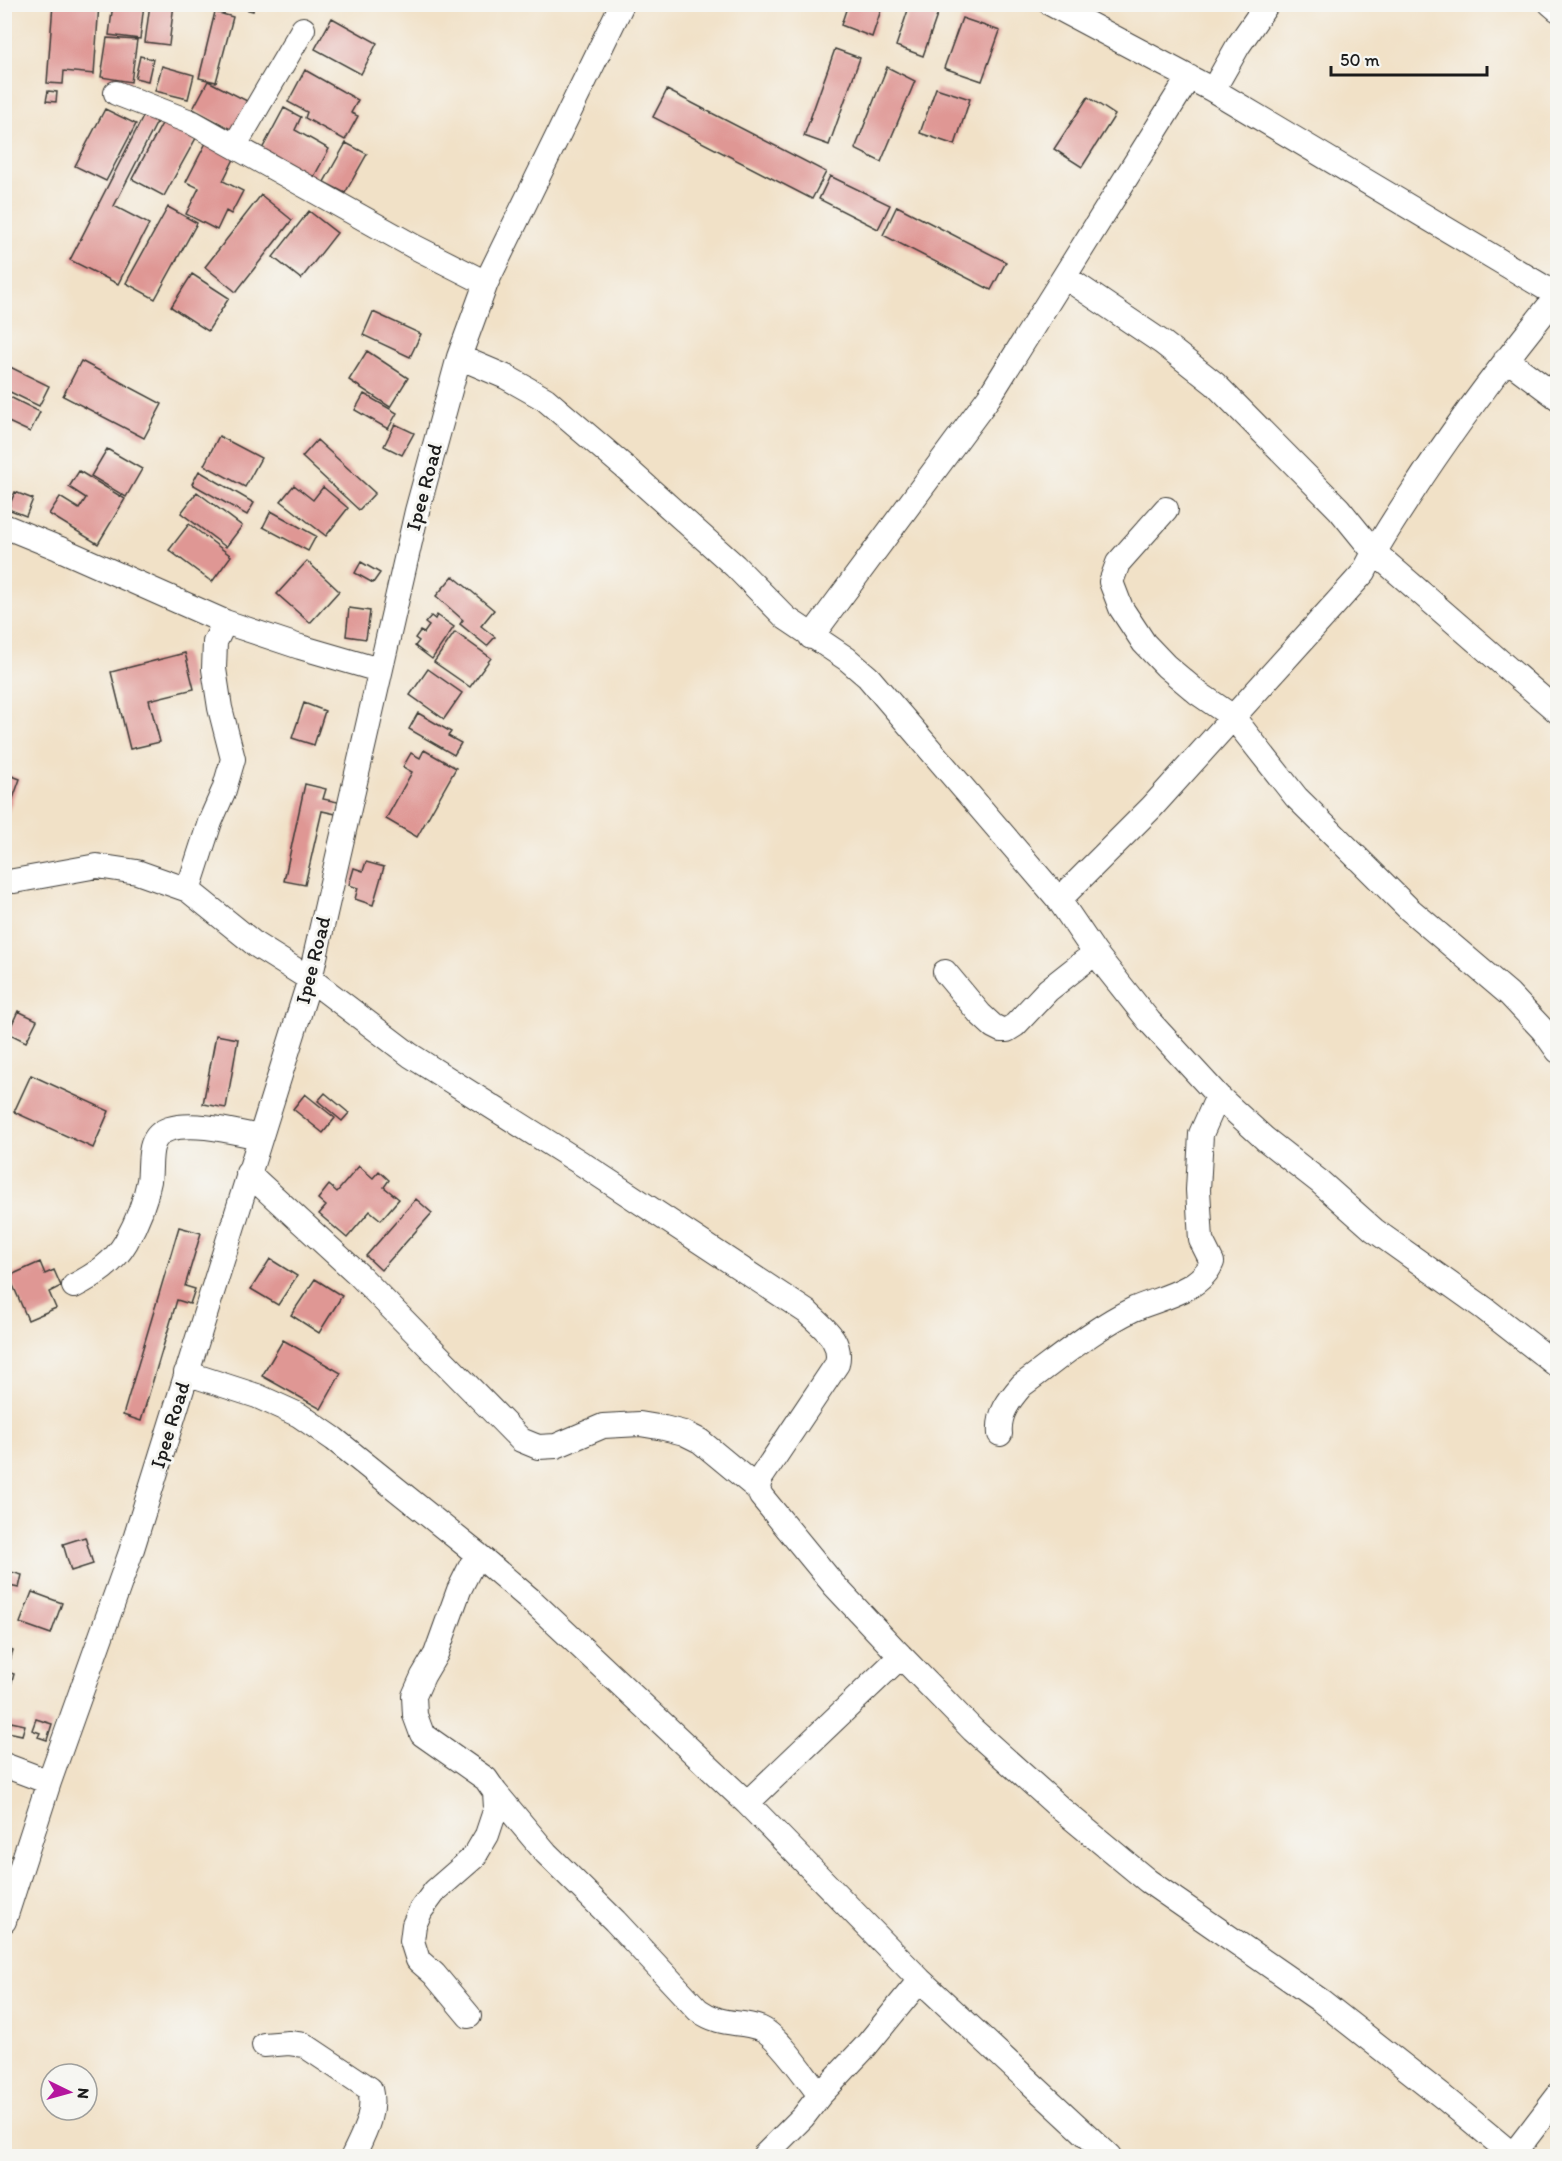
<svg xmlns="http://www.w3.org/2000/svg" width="1562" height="2161" font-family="Itim,sans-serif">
<rect width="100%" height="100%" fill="#f6f6f2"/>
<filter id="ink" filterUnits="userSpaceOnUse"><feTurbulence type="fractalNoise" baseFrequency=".0167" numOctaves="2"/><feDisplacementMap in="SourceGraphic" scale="12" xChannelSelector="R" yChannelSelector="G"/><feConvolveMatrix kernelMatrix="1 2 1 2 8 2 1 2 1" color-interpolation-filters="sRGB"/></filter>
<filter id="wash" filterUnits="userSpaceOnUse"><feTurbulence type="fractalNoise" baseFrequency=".008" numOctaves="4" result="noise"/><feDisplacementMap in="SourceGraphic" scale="24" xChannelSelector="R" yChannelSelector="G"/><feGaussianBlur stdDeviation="1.35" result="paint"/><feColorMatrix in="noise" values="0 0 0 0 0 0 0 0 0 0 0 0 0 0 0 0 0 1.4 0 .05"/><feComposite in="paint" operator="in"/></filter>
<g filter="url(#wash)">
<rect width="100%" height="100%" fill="#f1e1c7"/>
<g id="blocks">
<path fill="#df9794" d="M 53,4 L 99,4 L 94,74 L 64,71 L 63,84 L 47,83 Z
M 113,4 L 144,4 L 140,39 L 109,35 Z
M 150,4 L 174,4 L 169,45 L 145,42 Z
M 226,4 L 254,4 L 253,11 Z
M 848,4 L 883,4 L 872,37 L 841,25 Z
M 910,4 L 941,4 L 923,56 L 896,46 Z
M 215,12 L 233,17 L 216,82 L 199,78 Z
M 332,18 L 377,43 L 361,74 L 315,49 Z
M 962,18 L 1000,31 L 982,81 L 944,68 Z
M 107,38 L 137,40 L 131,82 L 101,77 Z
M 835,49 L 860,58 L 829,145 L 804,136 Z
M 140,56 L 153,59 L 148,81 L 135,78 Z
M 162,66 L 194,75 L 188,99 L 155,91 Z
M 887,67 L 915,81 L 881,162 L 855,149 Z
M 305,70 L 358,100 L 351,113 L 358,116 L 345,140 L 305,118 L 307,112 L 288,102 Z
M 208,81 L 251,103 L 236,132 L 193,109 Z
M 936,88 L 970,99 L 955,145 L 920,133 Z
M 667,90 L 826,172 L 812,199 L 653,117 Z
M 48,91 L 57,92 L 56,102 L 46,101 Z
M 1088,97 L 1115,115 L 1082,167 L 1054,149 Z
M 284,108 L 301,117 L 295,130 L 329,149 L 311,182 L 260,153 Z
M 105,109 L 136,124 L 106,181 L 75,166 Z
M 144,115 L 157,122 L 114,206 L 149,224 L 118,284 L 70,260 Z
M 164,120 L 196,138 L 164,196 L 132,179 Z
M 208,139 L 237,153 L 223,181 L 243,191 L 231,214 L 226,211 L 217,230 L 186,214 L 199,188 L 186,182 Z
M 346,143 L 367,154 L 345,193 L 324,182 Z
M 830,176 L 890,205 L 878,229 L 819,199 Z
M 261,195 L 292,220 L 236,292 L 205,267 Z
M 897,206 L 1006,262 L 991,290 L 883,235 Z
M 168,207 L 197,223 L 155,299 L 126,283 Z
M 309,211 L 337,233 L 301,279 L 273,257 Z
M 192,274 L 229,298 L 208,331 L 171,307 Z
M 373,312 L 421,334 L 410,357 L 363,335 Z
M 367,351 L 408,378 L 390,407 L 349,380 Z
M 81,361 L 162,404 L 144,438 L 63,396 Z
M 4,364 L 49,386 L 39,406 L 4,389 Z
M 4,394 L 40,412 L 30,432 L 4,420 Z
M 364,394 L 397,413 L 388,429 L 355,410 Z
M 395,424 L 414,433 L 402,455 L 384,446 Z
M 219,436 L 261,458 L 245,487 L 204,465 Z
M 317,440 L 375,493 L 359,510 L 302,457 Z
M 107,449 L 142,469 L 126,497 L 91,476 Z
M 79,471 L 125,499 L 98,544 L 49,514 L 60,497 L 79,509 L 86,498 L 69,487 Z
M 199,471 L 254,503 L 247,515 L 192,484 Z
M 294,485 L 313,500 L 323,487 L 348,508 L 326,536 L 281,501 Z
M 15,492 L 33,499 L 26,516 L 8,509 Z
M 197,492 L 242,526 L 226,547 L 181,513 Z
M 271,511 L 316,536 L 308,551 L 263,527 Z
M 189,524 L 231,556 L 212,582 L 169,550 Z
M 307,561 L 339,591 L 310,623 L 277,594 Z
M 361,562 L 380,573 L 373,583 L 355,573 Z
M 453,576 L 494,610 L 481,626 L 495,637 L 487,646 L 460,624 L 463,620 L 436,596 Z
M 349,608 L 370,611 L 366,639 L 346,636 Z
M 437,615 L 454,627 L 432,659 L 415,646 L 419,641 L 415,638 L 420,631 L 424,633 L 429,626 L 425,623 L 431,616 L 435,619 Z
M 455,632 L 491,658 L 470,687 L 434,662 Z
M 185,653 L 194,689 L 149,700 L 160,742 L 130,749 L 111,672 Z
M 428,669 L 462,693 L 444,719 L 410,695 Z
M 304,703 L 325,711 L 314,745 L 292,738 Z
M 418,713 L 451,732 L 448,736 L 461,743 L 454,755 L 409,729 Z
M 424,750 L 456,768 L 417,837 L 386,819 L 412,772 L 403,767 L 411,753 L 420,758 Z
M 4,773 L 20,779 L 5,821 L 4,821 Z
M 305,784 L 326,789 L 323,799 L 338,802 L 336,814 L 322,811 L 305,885 L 284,881 Z
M 366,862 L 384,867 L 373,905 L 355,899 L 358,888 L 349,885 L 354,868 L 363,871 Z
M 18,1011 L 37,1020 L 26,1042 L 8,1033 Z
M 216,1035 L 238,1039 L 226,1108 L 203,1104 Z
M 31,1075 L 109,1111 L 93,1148 L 14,1112 Z
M 325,1093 L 349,1113 L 342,1121 L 318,1101 Z
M 305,1094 L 335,1118 L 323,1133 L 293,1109 Z
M 359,1166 L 373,1178 L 379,1171 L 389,1180 L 384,1187 L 399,1199 L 381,1220 L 370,1211 L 347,1238 L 319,1214 L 326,1206 L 318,1199 L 329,1185 L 337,1192 Z
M 416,1199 L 432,1213 L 381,1270 L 366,1256 Z
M 179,1227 L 201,1233 L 185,1286 L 195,1289 L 190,1304 L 177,1300 L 141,1421 L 123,1415 Z
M 270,1259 L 297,1276 L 278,1305 L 251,1289 Z
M 40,1262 L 45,1274 L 54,1270 L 61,1286 L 49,1292 L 56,1308 L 28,1320 L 9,1276 Z
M 315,1279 L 342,1296 L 319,1333 L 291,1315 Z
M 283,1340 L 341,1373 L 321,1409 L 262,1376 Z
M 85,1537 L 93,1564 L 71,1571 L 63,1544 Z
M 4,1570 L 22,1575 L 19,1588 L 4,1585 Z
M 32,1592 L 62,1603 L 51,1634 L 20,1623 Z
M 4,1647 L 13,1650 L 7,1672 L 14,1674 L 8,1696 L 4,1695 Z
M 36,1719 L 52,1724 L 47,1740 L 38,1737 L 40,1733 L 32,1730 Z
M 11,1722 L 25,1725 L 22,1735 L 8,1732 Z"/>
</g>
</g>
<g filter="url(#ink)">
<use href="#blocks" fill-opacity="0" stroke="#3c3a36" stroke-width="1.5"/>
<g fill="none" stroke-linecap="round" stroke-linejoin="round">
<g stroke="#3c3a36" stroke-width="26">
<path id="minor" d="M 1051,4 L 1213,90 L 1557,295
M 1551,4 L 1558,10
M 1213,90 L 1238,46 L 1267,4
M 116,93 L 193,123 L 413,246 L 486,283
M 235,145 L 303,29
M 1065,277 L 1163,343 L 1215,384 L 1339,509 L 1374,552 L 1558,712
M 459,357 L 506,377 L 545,399 L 627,469 L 735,566 L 786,618 L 847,659 L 868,677 L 1059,900 L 1095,953 L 1149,1021 L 1218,1096 L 1265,1139 L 1320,1182 L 1374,1230 L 1485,1309 L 1558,1366
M 1506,359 L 1558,398
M 1166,509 L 1118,563 L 1111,582 L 1121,608 L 1144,643 L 1166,666 L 1198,693 L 1233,717 L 1296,797 L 1409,909 L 1509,994 L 1543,1030 L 1558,1051
M 4,526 L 58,548 L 225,622 L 300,647 L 379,670
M 811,637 L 989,397 L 1189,77
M 14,881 L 97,866 L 137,872 L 188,890 L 256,945 L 310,979 L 410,1055 L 584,1165 L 807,1312 C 822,1327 843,1340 837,1364 L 760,1479 L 758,1489 L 761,1496 L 834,1585 L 895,1650 L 973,1730 L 1061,1809 L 1148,1881 L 1321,2001 L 1443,2097 L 1514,2156
M 188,890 L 210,822 L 224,790 L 233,759 L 220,708 L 214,669 L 215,642 L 225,622
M 1059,900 L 1152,807 L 1364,572 C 1377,545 1394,520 1411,494 C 1456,424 1506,359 1558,295
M 945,972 L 980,1014 L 993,1026 L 1001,1030 L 1007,1030 L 1015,1025 L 1048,990 L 1095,953
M 248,1173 L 359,1275 L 521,1440 L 538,1447 L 556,1446 L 603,1426 L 640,1424 L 664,1428 L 684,1433 L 700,1441 L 758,1489
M 74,1286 C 95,1275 114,1263 126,1242 C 136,1224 145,1202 149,1181 C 152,1163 145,1137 169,1129 C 194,1121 234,1132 260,1137
M 186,1373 L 257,1396 L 299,1415 L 334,1439 L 477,1554 L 532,1601 L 747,1803 L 920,1980 L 1109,2156
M 1000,1434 C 998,1414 1009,1400 1022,1385 C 1058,1359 1094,1328 1134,1309 C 1159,1298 1201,1291 1212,1262 L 1201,1240 L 1198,1190 L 1201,1134 L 1218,1096
M 4,1765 L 49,1782
M 495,1792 L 546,1853 L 615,1921 L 698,2010 C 722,2027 737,2020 760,2028 C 778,2035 807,2079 820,2095
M 747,1803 L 901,1656
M 4,1921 L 49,1782 L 131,1552 L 310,979 L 417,511 L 459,357 L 486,283 L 622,4
M 469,2016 L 434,1974 L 418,1960 L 412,1941 L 414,1925 L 421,1910 L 435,1891 L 474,1857 L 487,1835 L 496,1808 L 495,1792 L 486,1779 L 422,1734 L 415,1715 L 414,1696 L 423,1676 L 436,1654 L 459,1590 L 477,1554
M 264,2045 L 289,2043 L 304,2045 L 370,2089 C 376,2113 363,2135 353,2156
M 764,2156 L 803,2117 L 820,2095 L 866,2046 L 920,1980
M 1512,2156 L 1558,2096"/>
</g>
<use href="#minor" stroke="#fff" stroke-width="24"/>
</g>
</g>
<g text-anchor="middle" stroke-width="6" stroke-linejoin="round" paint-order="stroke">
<g font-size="21" fill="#1c1c1c" stroke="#f6f6f2">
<text transform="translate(424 487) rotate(-75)" y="7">Ipee Road</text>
<text transform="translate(313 960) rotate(-76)" y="7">Ipee Road</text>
<text transform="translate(170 1425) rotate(-73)" y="7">Ipee Road</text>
</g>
</g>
<rect width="1562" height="2161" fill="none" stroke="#f6f6f2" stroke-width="24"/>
<g transform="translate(69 2092) rotate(95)"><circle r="28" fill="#f6f6f2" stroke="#9f9f9c" stroke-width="1.5"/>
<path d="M0-4.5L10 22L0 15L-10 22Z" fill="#b5179e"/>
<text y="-9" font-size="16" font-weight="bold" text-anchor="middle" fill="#1c1c1c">N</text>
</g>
<path d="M1331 66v9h156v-9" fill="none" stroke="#1c1c1c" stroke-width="3"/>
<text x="1340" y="66" font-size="18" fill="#1c1c1c" stroke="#f6f6f2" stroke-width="4.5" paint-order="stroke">50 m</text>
</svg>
